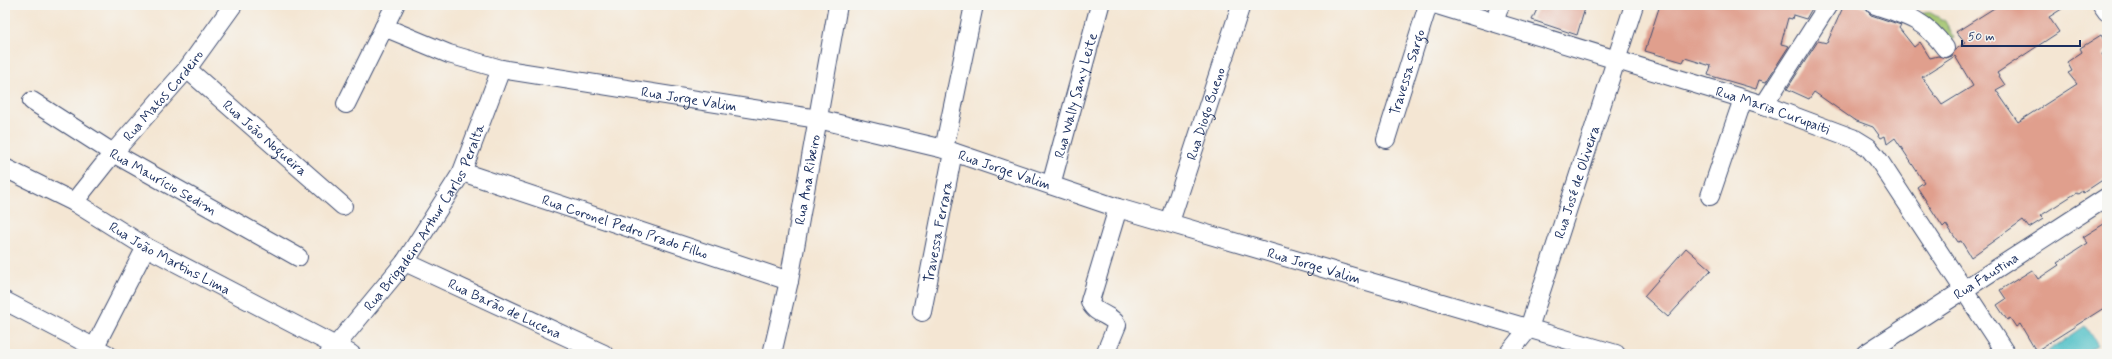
<svg xmlns="http://www.w3.org/2000/svg" width="2112" height="359" font-family="Mynerve,sans-serif">
<rect width="100%" height="100%" fill="#f6f6f2"/>
<filter id="ink" filterUnits="userSpaceOnUse"><feTurbulence type="fractalNoise" baseFrequency=".025" numOctaves="2"/><feDisplacementMap in="SourceGraphic" scale="8" xChannelSelector="R" yChannelSelector="G"/><feConvolveMatrix kernelMatrix="1 2 1 2 8 2 1 2 1" color-interpolation-filters="sRGB"/></filter>
<filter id="wash" filterUnits="userSpaceOnUse"><feTurbulence type="fractalNoise" baseFrequency=".012" numOctaves="4" result="noise"/><feDisplacementMap in="SourceGraphic" scale="16" xChannelSelector="R" yChannelSelector="G"/><feGaussianBlur stdDeviation="0.9" result="paint"/><feColorMatrix in="noise" values="0 0 0 0 0 0 0 0 0 0 0 0 0 0 0 0 0 1.4 0 .05"/><feComposite in="paint" operator="in"/></filter>
<g filter="url(#wash)">
<rect width="100%" height="100%" fill="#f4e6d3"/>
<path fill="#a2c46d" stroke="#5e7a66" d="M 1929,12 L 1945,21 L 1954,38 L 1936,48 L 1921,14 Z"/>
<path fill="#53c1c7" stroke="#377892" d="M 2085,326 L 2097,345 L 2083,354 L 2050,354 L 2048,351 Z"/>
<g id="blocks">
<path fill="#e09f8d" fill-rule="evenodd" d="M 1539,5 L 1586,5 L 1577,35 L 1532,20 Z
M 1660,5 L 1814,5 L 1806,19 L 1793,15 L 1792,19 L 1788,18 L 1781,44 L 1789,46 L 1766,82 L 1759,80 L 1756,89 L 1708,75 L 1711,66 L 1685,58 L 1683,62 L 1645,51 Z
M 1844,5 L 1857,5 L 1865,8 L 1871,15 L 1901,25 L 1899,28 L 1914,47 L 1920,42 L 1930,58 L 1938,56 L 1946,58 L 1952,56 L 1955,50 L 1965,43 L 1956,32 L 1999,5 L 2068,5 L 2049,17 L 2059,32 L 1997,73 L 2005,85 L 1996,90 L 2018,122 L 2077,84 L 2068,73 L 2072,71 L 2067,62 L 2082,52 L 2080,48 L 2101,35 L 2107,45 L 2107,50 L 2102,54 L 2107,62 L 2107,177 L 2083,193 L 2082,191 L 2078,194 L 2076,193 L 2040,216 L 2043,219 L 2029,228 L 2023,220 L 1971,257 L 1961,241 L 1958,242 L 1946,224 L 1943,227 L 1917,187 L 1924,182 L 1895,138 L 1887,144 L 1885,136 L 1881,138 L 1873,127 L 1854,120 L 1814,92 L 1809,99 L 1787,89 L 1818,41 L 1827,43 ZM 1955,56 L 1973,86 L 1942,105 L 1922,77 Z
M 2107,222 L 2107,280 L 2102,283 L 2107,289 L 2107,306 L 2036,351 L 2020,324 L 2016,327 L 2010,318 L 2007,320 L 1997,305 L 2006,299 L 2000,290 L 2032,270 L 2038,279 L 2059,265 L 2057,263 L 2088,243 L 2083,237 Z
M 1686,248 L 1711,270 L 1668,317 L 1644,296 Z"/>
</g>
</g>
<g filter="url(#ink)">
<use href="#blocks" fill-opacity="0" stroke="#3c4a70" stroke-width="1"/>
<g fill="none" stroke-linecap="round" stroke-linejoin="round">
<g stroke="#3c4a70" stroke-width="20">
<g id="minor">
<path id="s1" d="M 1437,5 L 1764,105 L 1855,139 L 1868,147 L 1878,159 L 2006,354"/>
<path d="M 1875,5 C 1906,15 1925,20 1945,48"/>
<path d="M 2102,5 L 2107,12"/>
<path d="M 1494,22 L 1500,5"/>
<path id="s2" d="M 384,27 L 449,54 L 501,69 L 818,119 L 944,149 L 1118,208 L 1616,354"/>
<path id="s3" d="M 187,69 L 343,206"/>
<path id="s4" d="M 32,101 L 113,153 L 298,257"/>
<path d="M 346,104 L 395,5"/>
<path d="M 1764,105 L 1828,5"/>
<path id="s5" d="M 1386,139 L 1428,5"/>
<path d="M 944,149 L 974,5"/>
<path id="s6" d="M 5,168 L 74,202 L 146,247 L 351,354"/>
<path id="s7" d="M 462,172 L 789,281"/>
<path id="s8" d="M 1051,185 L 1100,5"/>
<path d="M 1710,196 L 1743,99"/>
<path id="s9" d="M 74,202 L 113,153 L 187,69 L 233,5"/>
<path id="s10" d="M 1170,222 L 1241,5"/>
<path id="s11" d="M 405,262 L 604,354"/>
<path d="M 5,301 L 107,354"/>
<path id="s12" d="M 922,312 L 953,152"/>
<path d="M 91,354 L 146,247"/>
<path id="s13" d="M 329,354 L 405,262 L 462,172 L 501,69"/>
<path id="s14" d="M 772,354 L 789,281 L 838,5"/>
<path d="M 1105,354 L 1117,325 C 1111,314 1093,314 1090,301 L 1118,208"/>
<path id="s15" d="M 1508,354 L 1529,328 L 1634,5"/>
<path id="s16" d="M 1865,354 L 2107,197"/>
</g>
</g>
<use href="#minor" stroke="#fff" stroke-width="18"/>
</g>
</g>
<g text-anchor="middle" stroke-width="3" stroke-linejoin="round" paint-order="stroke">
<g font-size="14" fill="#1b2f5e" stroke="#f6f6f2">
<text dy="5" stroke="none"><textPath href="#s5" startOffset="70">Travessa Sargo</textPath></text>
<text dy="5" stroke="none"><textPath href="#s9" startOffset="139">Rua Matos Cordeiro</textPath></text>
<text dy="5" stroke="none"><textPath href="#s8" startOffset="93">Rua Wally Sany Leite</textPath></text>
<text dy="5" stroke="none"><textPath href="#s2" startOffset="315">Rua Jorge Valim</textPath></text>
<text dy="5" stroke="none"><textPath href="#s1" startOffset="352">Rua Maria Curupaiti</textPath></text>
<text dy="5" stroke="none"><textPath href="#s10" startOffset="114">Rua Diogo Bueno</textPath></text>
<text dy="5" stroke="none"><textPath href="#s3" startOffset="104">Rua João Nogueira</textPath></text>
<text dy="5" stroke="none"><textPath href="#s2" startOffset="639">Rua Jorge Valim</textPath></text>
<text dy="5" stroke="none"><textPath href="#s14" startOffset="178">Rua Ana Ribeiro</textPath></text>
<text dy="5" stroke="none"><textPath href="#s4" startOffset="154">Rua Maurício Sedim</textPath></text>
<text dy="5" stroke="none"><textPath href="#s15" startOffset="187">Rua José de Oliveira</textPath></text>
<text dy="5" stroke="none"><textPath href="#s13" startOffset="168">Rua Brigadeiro Arthur Carlos Peralta</textPath></text>
<text dy="5" stroke="none"><textPath href="#s7" startOffset="172">Rua Coronel Pedro Prado Filho</textPath></text>
<text dy="5" stroke="none"><textPath href="#s12" startOffset="82">Travessa Ferrara</textPath></text>
<text dy="5" stroke="none"><textPath href="#s6" startOffset="188">Rua João Martins Lima</textPath></text>
<text dy="5" stroke="none"><textPath href="#s2" startOffset="963">Rua Jorge Valim</textPath></text>
<text dy="5" stroke="none"><textPath href="#s16" startOffset="144">Rua Faustina</textPath></text>
<text dy="5" stroke="none"><textPath href="#s11" startOffset="110">Rua Barão de Lucena</textPath></text>
</g>
</g>
<rect width="2112" height="359" fill="none" stroke="#f6f6f2" stroke-width="20"/>
<path d="M1962 40v6h118v-6" fill="none" stroke="#1b2f5e" stroke-width="2"/>
<text x="1968" y="40" font-size="12" fill="#1b2f5e" stroke="#f6f6f2" stroke-width="3" paint-order="stroke">50 m</text>
</svg>
